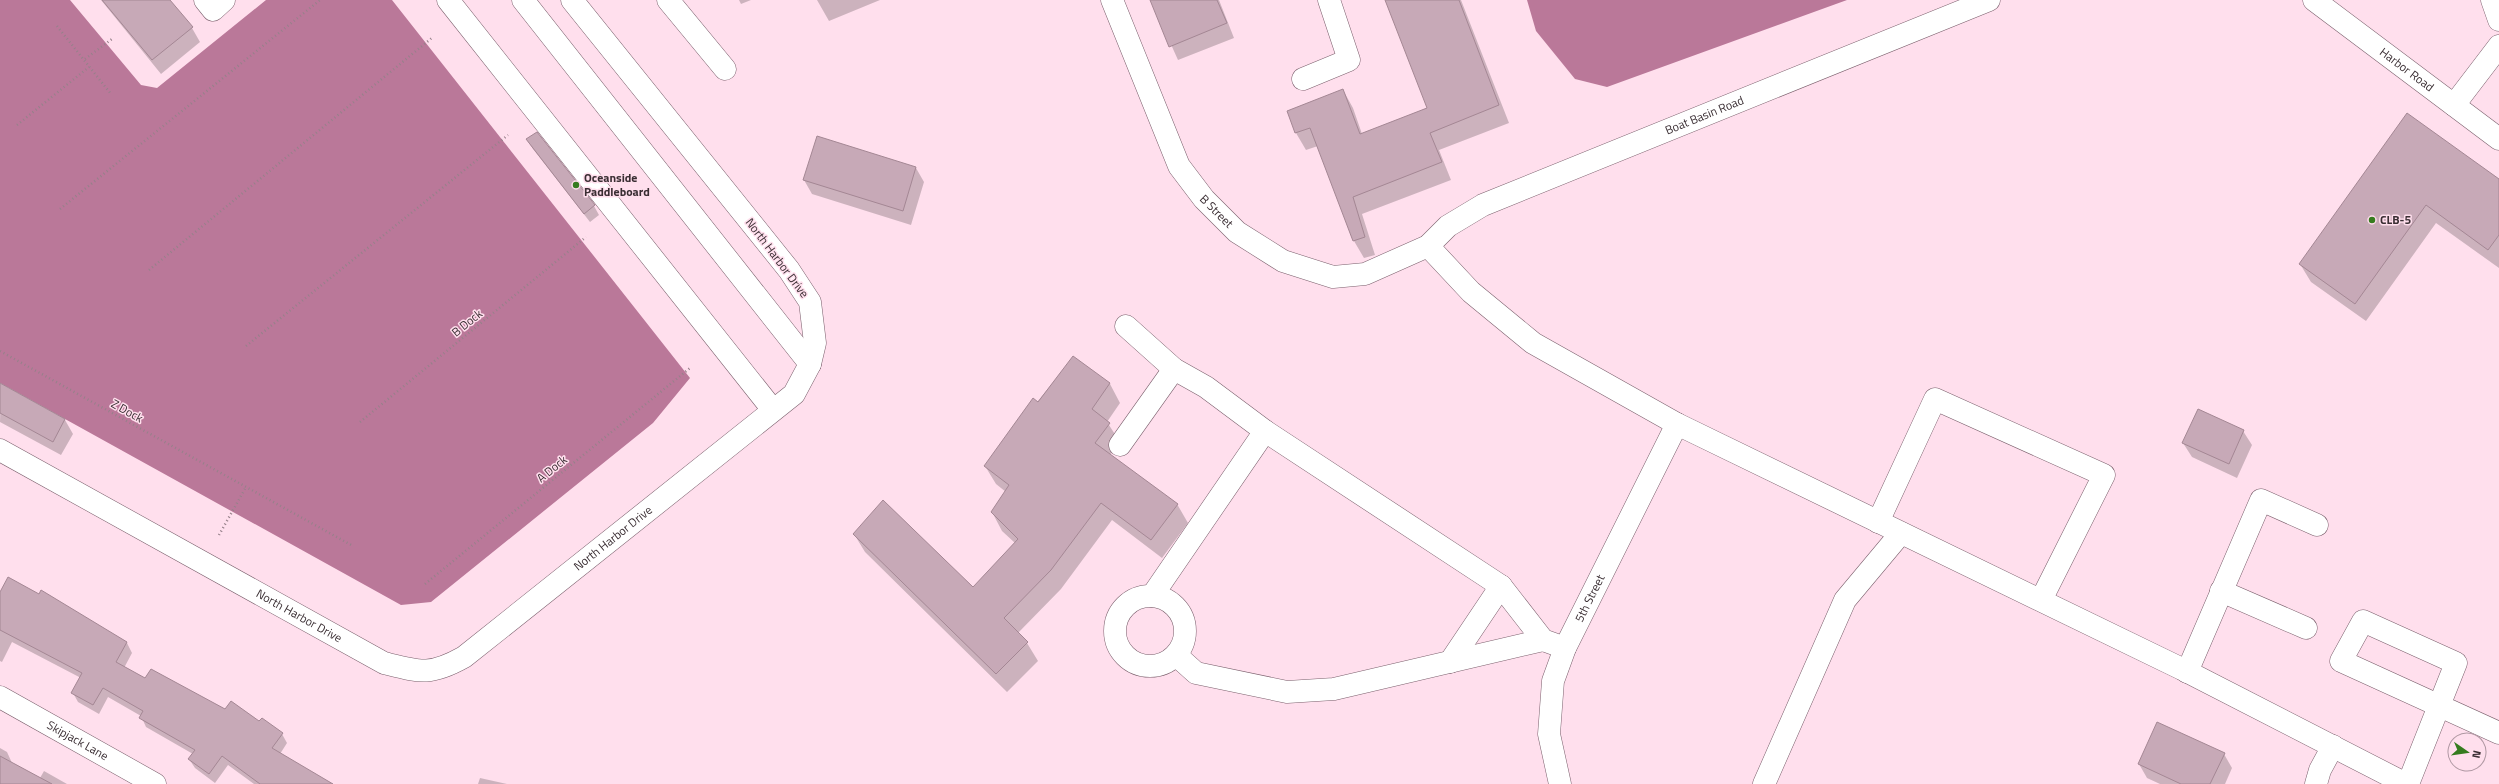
<svg xmlns="http://www.w3.org/2000/svg" width="2499" height="784" font-family="'Titillium Web',sans-serif">
<rect width="100%" height="100%" fill="#ffdfed"/>
<path fill="#ba7899" d="M 0,0 L 70,0 L 141,85 L 157,88 L 266,0 L 392,0 L 690,378 L 653,423 L 431,602 L 401,605 L 0,383 Z
M 1527,0 L 1847,0 L 1607,87 L 1575,79 L 1536,31 Z"/>
<path fill="#0003" d="M 101,0 L 169,0 L 192,28 L 200,42 L 161,74 Z
M 739,0 L 751,0 L 741,4 Z
M 817,0 L 880,0 L 829,21 Z
M 1151,0 L 1219,0 L 1234,38 L 1178,60 Z
M 1386,0 L 1461,0 L 1509,123 L 1439,150 L 1451,180 L 1362,214 L 1375,255 L 1364,258 L 1354,241 L 1318,146 L 1306,150 L 1296,133 L 1288,111 L 1343,90 L 1353,108 L 1362,134 L 1428,108 Z
M 2407,114 L 2499,180 L 2499,268 L 2436,223 L 2366,321 L 2311,282 L 2300,264 Z
M 536,133 L 594,206 L 599,215 L 590,222 L 533,149 L 527,140 Z
M 817,137 L 916,168 L 924,182 L 911,225 L 812,194 L 804,180 Z
M 1073,358 L 1110,384 L 1120,403 L 1107,422 L 1120,442 L 1110,455 L 1177,504 L 1188,523 L 1162,558 L 1112,520 L 1061,589 L 1018,633 L 1027,643 L 1038,661 L 1007,692 L 865,552 L 854,534 L 973,588 L 1015,543 L 1002,531 L 992,512 L 1006,492 L 996,484 L 985,466 Z
M 1,385 L 65,420 L 73,434 L 61,455 L 0,422 Z
M 2243,431 L 2252,445 L 2237,478 L 2192,457 L 2183,443 Z
M 0,593 L 97,627 L 127,643 L 132,653 L 124,668 L 145,680 L 259,723 L 282,734 L 287,743 L 280,754 L 331,784 L 254,784 L 228,765 L 215,783 L 195,768 L 189,759 L 193,754 L 146,727 L 141,716 L 108,697 L 99,714 L 78,702 L 73,693 L 81,678 L 12,642 L 2,662 L 0,661 Z
M 0,748 L 7,752 L 12,763 L 40,778 L 44,771 L 67,784 L 0,784 Z
M 2224,754 L 2232,768 L 2225,784 L 2160,784 L 2147,778 L 2139,764 Z
M 480,778 L 507,784 L 478,784 Z"/>
<path fill="#c7a9b7" stroke="#a48794" d="M 102,0 L 170,0 L 193,27 L 152,60 Z
M 1150,0 L 1217,0 L 1227,23 L 1169,47 Z
M 1385,0 L 1459,0 L 1499,105 L 1430,133 L 1442,162 L 1353,197 L 1365,237 L 1353,241 L 1310,128 L 1295,133 L 1287,111 L 1343,89 L 1360,134 L 1427,108 Z
M 2407,113 L 2499,179 L 2499,235 L 2488,250 L 2426,205 L 2355,304 L 2299,264 Z
M 537,132 L 595,205 L 584,214 L 526,139 Z
M 817,136 L 916,167 L 903,211 L 803,180 Z
M 1073,356 L 1110,383 L 1092,409 L 1110,423 L 1095,443 L 1178,504 L 1151,540 L 1101,503 L 1051,570 L 1004,618 L 1028,642 L 996,674 L 853,534 L 883,500 L 973,587 L 1018,539 L 991,512 L 1009,485 L 984,466 L 1033,398 L 1038,402 Z
M 0,383 L 65,419 L 53,442 L 0,413 Z
M 2198,409 L 2244,430 L 2229,464 L 2182,443 Z
M 8,577 L 39,594 L 41,590 L 127,642 L 116,662 L 145,678 L 151,669 L 225,709 L 231,701 L 259,721 L 262,718 L 283,733 L 272,748 L 333,784 L 260,784 L 222,756 L 209,774 L 188,759 L 195,750 L 139,718 L 143,711 L 103,688 L 93,705 L 71,693 L 82,673 L 0,630 L 0,592 Z
M 2157,722 L 2225,753 L 2210,784 L 2181,784 L 2138,764 Z
M 0,756 L 52,784 L 0,784 Z"/>
<g fill="none" stroke-linecap="round" stroke-linejoin="round">
<g stroke="#7b606d" stroke-width="23">
<g id="minor">
<path d="M 205,0 L 213,10 L 224,0"/>
<path d="M 448,0 L 773,410"/>
<path d="M 523,0 L 810,364"/>
<path d="M 668,0 L 725,69"/>
<path id="s1" d="M 1112,0 L 1179,166 L 1204,199 L 1237,232 L 1283,261 L 1333,277 L 1365,274 L 1428,246 L 1448,226 L 1483,205 L 1989,0"/>
<path id="s2" d="M 2314,0 L 2499,139"/>
<path d="M 2492,0 L 2499,20"/>
<path d="M 1303,79 L 1349,60 L 1329,0"/>
<path d="M 2454,105 L 2499,46"/>
<path d="M 1428,246 L 1471,292 L 1533,343 L 1677,424 L 2182,669 L 2406,784"/>
<path d="M 1126,326 L 1174,369 L 1206,387 L 1265,431 L 1501,586 L 1543,640 L 1565,648"/>
<path d="M 1120,445 L 1174,369"/>
<path id="s3" d="M 0,450 L 384,663 C 420,672 430,676 464,657 L 794,394 L 810,364 L 815,343 L 810,302 L 789,270 L 572,0"/>
<path d="M 1878,522 L 1935,399 L 2104,475 L 2041,600"/>
<path d="M 2221,591 L 2306,628"/>
<circle cx="1150" cy="631" r="35"/>
<path d="M 1152,596 L 1265,431"/>
<path d="M 1176,655 L 1196,673 L 1287,692 L 1334,689 L 1543,640"/>
<path d="M 1450,662 L 1501,586"/>
<path d="M 2187,672 L 2261,500 L 2317,525"/>
<path id="s4" d="M 0,697 L 155,784"/>
<path id="s5" d="M 1560,784 L 1549,734 L 1553,681 L 1565,648 L 1677,424"/>
<path d="M 1764,784 L 1845,600 L 1901,533"/>
<path d="M 2316,784 L 2320,770 L 2333,746"/>
<path d="M 2408,784 L 2456,663 L 2363,621 L 2341,661 L 2499,733"/>
</g>
</g>
<path stroke="#96818a" stroke-width="2.5" stroke-dasharray="1 3" stroke-linecap="butt" d="M 57,26 L 111,94
M 85,59 L 112,39
M 17,125 L 89,67
M 60,209 L 320,0
M 149,270 L 433,37
M 246,346 L 508,135
M 0,351 L 353,546
M 360,422 L 586,237
M 219,535 L 246,487
M 425,584 L 690,368"/>
<use href="#minor" stroke="#fff" stroke-width="22"/>
</g>
<g fill="#367c1f" stroke="#ffdfed" stroke-width="1.5">
<circle cx="576" cy="185" r="4"/>
<circle cx="2372" cy="220" r="4"/>
</g>
<g text-anchor="middle" stroke-width="3" stroke-linejoin="round" paint-order="stroke">
<g font-size="12" fill="#3a2e33" stroke="#ffdfed">
<text dy="4" stroke="none"><textPath href="#s2" startOffset="116">Harbor Road</textPath></text>
<text dy="4" stroke="none"><textPath href="#s1" startOffset="783">Boat Basin Road</textPath></text>
<text dy="4" stroke="none"><textPath href="#s1" startOffset="238">B Street</textPath></text>
<text transform="translate(777 258) rotate(53)" y="4">North Harbor Drive</text>
<text transform="translate(467 323) rotate(-39)" y="4">B Dock</text>
<text transform="translate(127 411) rotate(29)" y="4">Z Dock</text>
<text transform="translate(552 469) rotate(-39)" y="4">A Dock</text>
<text dy="4" stroke="none"><textPath href="#s3" startOffset="713">North Harbor Drive</textPath></text>
<text dy="4" stroke="none"><textPath href="#s5" startOffset="195">5th Street</textPath></text>
<text dy="4" stroke="none"><textPath href="#s3" startOffset="342">North Harbor Drive</textPath></text>
<text dy="4" stroke="none"><textPath href="#s4" startOffset="89">Skipjack Lane</textPath></text>
</g>
<g font-size="12" font-weight="bold" fill="#3a2e33" stroke="#ffdfed" text-anchor="start">
<text x="584" y="182">Oceanside<tspan x="584" dy="14">Paddleboard</tspan></text>
<text x="2380" y="224">CLB-5</text>
</g>
</g>
<g transform="translate(2467 752) rotate(103)"><circle r="19" fill="#ffdfed" stroke="#b098a3"/>
<path d="M0-3L7 15L0 10L-7 15Z" fill="#367c1f"/>
<text y="-6" font-size="11" font-weight="bold" text-anchor="middle" fill="#3a2e33">N</text>
</g>
</svg>
